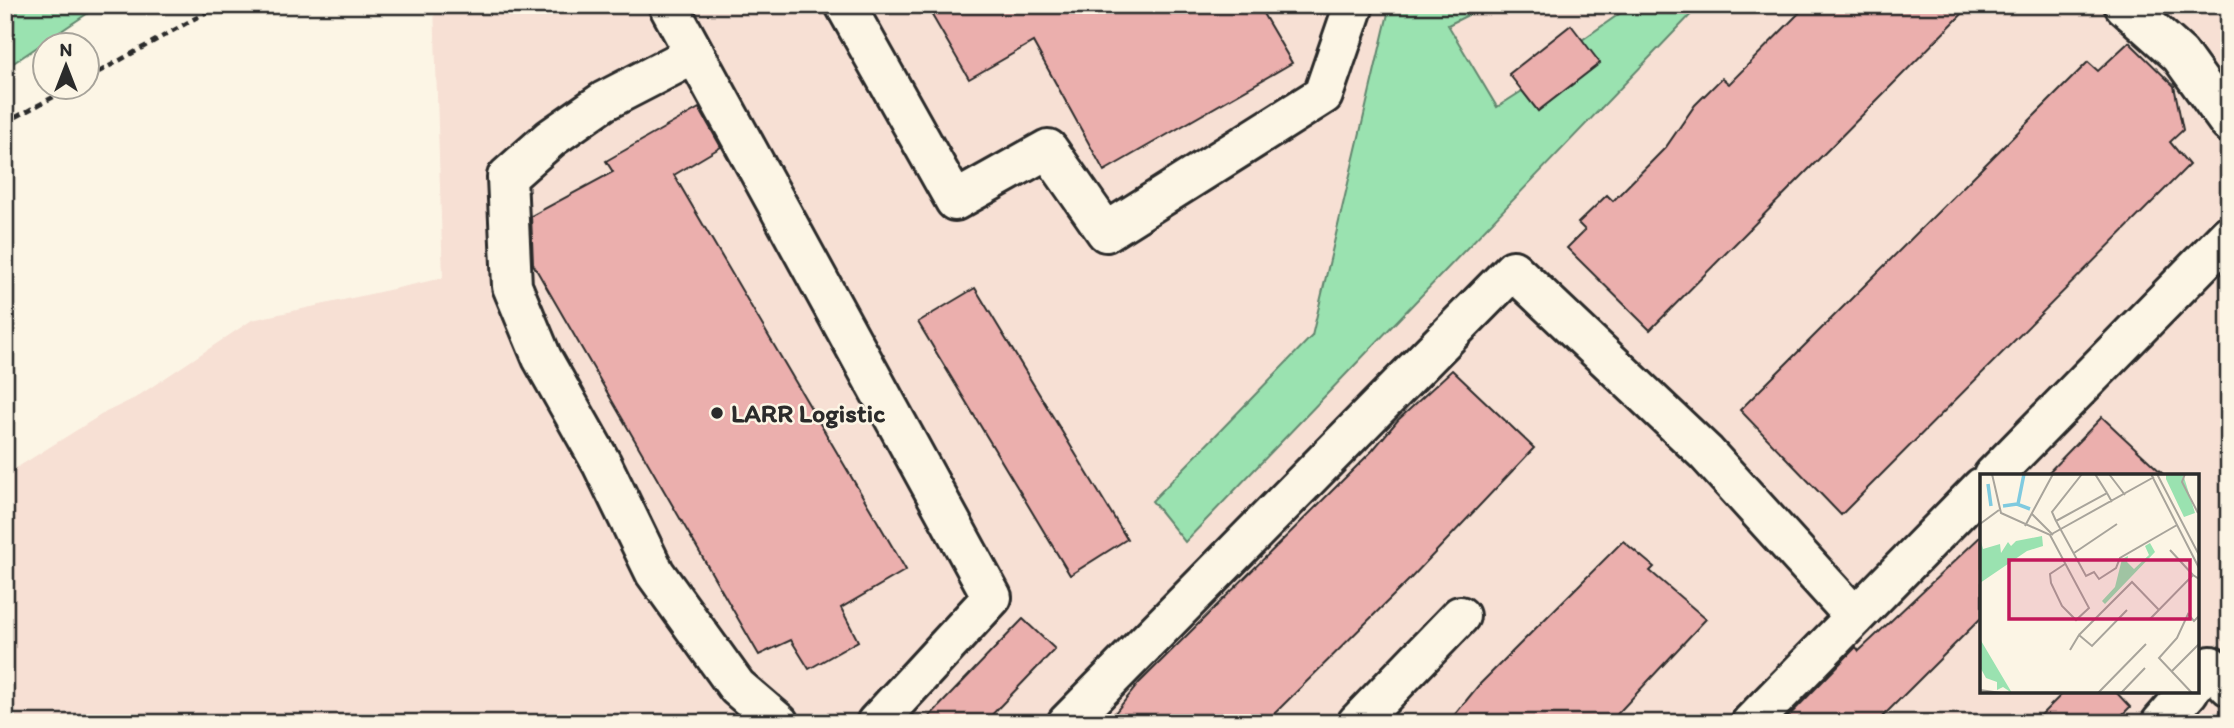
<svg xmlns="http://www.w3.org/2000/svg" width="2234" height="728" font-family="Itim,sans-serif">
<rect width="100%" height="100%" fill="#fcf5e5"/>
<filter id="ink" filterUnits="userSpaceOnUse"><feTurbulence type="fractalNoise" baseFrequency=".0143" numOctaves="2"/><feDisplacementMap in="SourceGraphic" scale="14" xChannelSelector="R" yChannelSelector="G"/><feConvolveMatrix kernelMatrix="1 2 1 2 8 2 1 2 1" color-interpolation-filters="sRGB"/></filter>
<g filter="url(#ink)">
<path fill="#f7e0d4" fill-rule="evenodd" d="M 434,5 L 2229,5 L 2229,723 L 5,723 L 5,475 L 104,413 L 135,398 L 252,320 L 443,278 ZM 1982,476 L 2197,476 L 2197,691 L 1982,691 Z"/>
<path fill="#9ae2b0" stroke="#62866e" stroke-width="2" d="M 5,5 L 100,5 L 9,66 L 5,65 Z
M 1390,5 L 1488,5 L 1448,25 L 1497,107 L 1522,91 L 1538,111 L 1582,40 L 1632,5 L 1700,5 L 1185,542 L 1152,501 L 1312,336 Z"/>
<path fill="#ebafad" stroke="#2b2b2b" stroke-width="2" d="M 926,5 L 1258,5 L 1292,63 L 1104,171 L 1033,42 L 969,79 Z
M 1807,5 L 1971,5 L 1650,330 L 1567,248 L 1585,230 L 1578,223 L 1607,195 L 1613,201 L 1666,147 L 1695,105 L 1722,78 L 1729,84 Z
M 1571,25 L 1600,63 L 1538,111 L 1509,74 Z
M 2129,42 L 2174,86 L 2183,130 L 2170,142 L 2189,165 L 1841,515 L 1740,410 L 2088,62 L 2098,71 Z
M 699,108 L 721,147 L 674,175 L 906,570 L 841,608 L 858,641 L 809,669 L 791,640 L 759,655 L 533,264 L 531,216 L 613,172 L 606,161 Z
M 975,288 L 1127,539 L 1070,575 L 918,322 Z
M 1452,370 L 1534,448 L 1411,578 L 1265,723 L 1107,723 L 1139,683 L 1372,451 L 1398,420 Z
M 2102,417 L 2165,476 L 2045,476 Z
M 1982,535 L 1982,617 L 1876,723 L 1782,723 L 1856,647 L 1859,651 Z
M 1623,541 L 1654,567 L 1650,571 L 1706,619 L 1609,723 L 1448,723 L 1478,686 Z
M 1023,619 L 1055,649 L 984,723 L 923,723 Z
M 2065,691 L 2115,691 L 2130,707 L 2114,723 L 2033,723 Z"/>
<g fill="none" stroke-linecap="round" stroke-linejoin="round">
<g stroke="#2b2b2b" stroke-width="44">
<path id="minor" d="M 668,5 L 992,597 L 876,723
M 845,5 L 955,201 L 1048,149 L 1106,232 L 1323,95 L 1354,5
M 2124,5 L 2180,55 L 2229,123
M 695,54 L 604,101 L 551,138 L 507,177 L 512,286 L 542,358 L 602,464 L 655,573 L 737,687 L 779,723
M 1993,476 L 2229,235
M 2197,681 L 2211,666 L 2229,686
M 1067,723 L 1513,270 L 1706,453 L 1855,617
M 1357,723 L 1460,616
M 1751,723 L 1982,487
M 2161,723 L 2189,691"/>
</g>
<path stroke="#2b2b2b" stroke-width="4.5" stroke-dasharray="7 5" stroke-linecap="butt" d="M 88,78 L 219,5
M 5,123 L 70,88"/>
<use href="#minor" stroke="#fcf5e5" stroke-width="38"/>
</g>
</g>
<circle fill="#2b2b2b" stroke="#fcf5e5" stroke-width="2.5" cx="717" cy="413" r="7"/>
<g text-anchor="middle" stroke-width="5" stroke-linejoin="round" paint-order="stroke">
<g font-size="26" font-weight="bold" fill="#2b2b2b" stroke="#fcf5e5" text-anchor="start">
<text x="731" y="422">LARR Logistic</text>
</g>
</g>
<g transform="translate(1980 474)">
<rect width="219" height="219" fill="#fcf5e5"/>
<path d="M 203,0 L 215,39 L 204,43 L 186,5 L 186,0 ZM 62,62 L 63,72 L 47,77 L 0,109 L 0,64 L 3,75 L 20,70 L 21,79 L 28,68 L 31,72 L 36,67 ZM 170,69 L 175,78 L 125,130 L 122,127 L 135,113 L 142,85 L 148,82 L 147,88 L 154,95 L 169,81 L 165,72 ZM 0,165 L 32,219 L 23,213 L 17,216 L 17,208 L 6,204 L 0,193 Z" fill="#9ae2b0"/>
<path fill="none" stroke="#7fcadf" stroke-width="3.5" d="M 8,10 L 11,32M 38,30 L 44,0M 23,32 L 37,30 L 50,35"/>
<path fill="none" stroke="#a8a49b" stroke-width="2" d="M 12,0 L 21,39 L 70,61 L 174,3M 115,0 L 127,19M 129,0 L 145,21M 171,0 L 219,94M 177,0 L 219,81M 205,0 L 202,8 L 218,39M 132,28 L 127,19 L 76,47 L 106,102 L 114,98 L 119,105 L 136,94 L 140,84 L 197,51M 52,40 L 73,61M 76,47 L 72,38 L 102,0M 0,50 L 19,36M 45,52 L 73,0M 70,61 L 109,134 L 96,146 L 82,132 L 71,109 L 70,100 L 85,90M 190,76 L 213,101M 94,79 L 137,50M 170,145 L 213,101 L 219,105M 99,161 L 152,108 L 179,136M 90,176 L 99,161 L 112,172 L 147,136M 192,197 L 219,170M 0,216 L 21,219M 118,219 L 166,170M 141,219 L 165,194M 212,219 L 179,184 L 197,164 L 208,140 L 214,147 L 219,142"/>
<path fill="#c2185b" fill-opacity="0.15" stroke="#c2185b" stroke-width="3.5" d="M 29,86 L 210,86 L 210,145 L 29,145 Z"/>
<rect width="219" height="219" fill="none" stroke="#2b2b2b" stroke-width="3.5"/>
</g>
<rect width="2234" height="728" fill="none" stroke="#fcf5e5" stroke-width="28"/>
<rect x="14" y="14" width="2206" height="700" fill="none" stroke="#2b2b2b" stroke-width="2.5" filter="url(#ink)"/>
<g transform="translate(66 66)"><circle r="33" fill="#fcf5e5" stroke="#a8a49b" stroke-width="2"/>
<path d="M0-5L12 26L0 18L-12 26Z" fill="#2b2b2b"/>
<text y="-10" font-size="19" font-weight="bold" text-anchor="middle" fill="#2b2b2b">N</text>
</g>
</svg>
